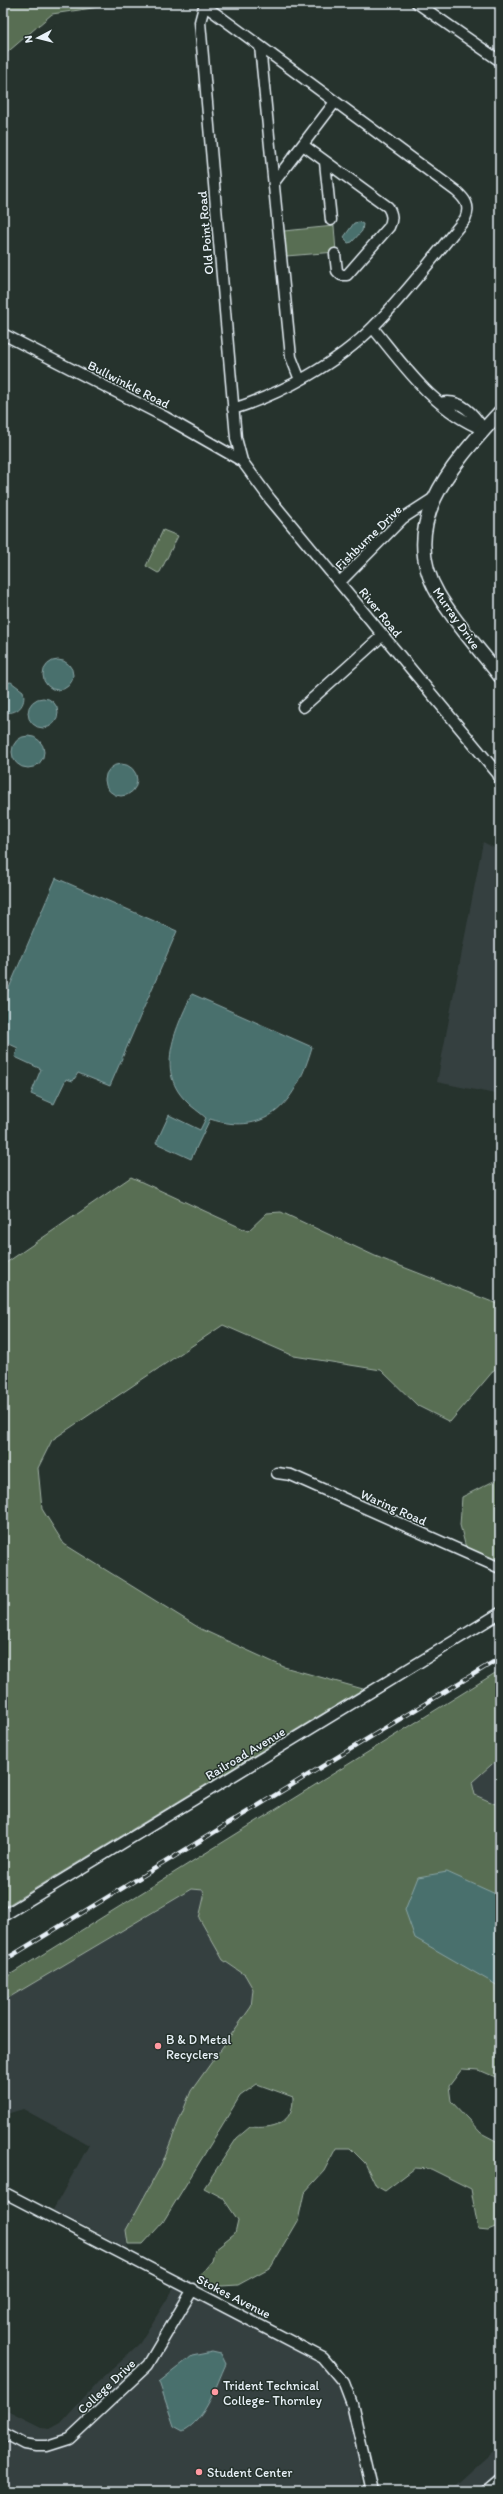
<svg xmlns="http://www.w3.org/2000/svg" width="503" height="2494" font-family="Itim,sans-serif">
<rect width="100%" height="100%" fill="#26332d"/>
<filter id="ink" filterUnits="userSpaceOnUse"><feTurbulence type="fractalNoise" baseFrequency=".025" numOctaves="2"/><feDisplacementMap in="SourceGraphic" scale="8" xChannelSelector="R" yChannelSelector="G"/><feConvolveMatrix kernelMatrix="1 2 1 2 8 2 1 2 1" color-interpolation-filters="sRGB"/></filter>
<g filter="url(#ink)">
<path fill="#364040" d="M 483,842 L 500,851 L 500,1095 L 437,1082 Z
M 500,1757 L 500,1806 L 475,1795 L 472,1781 Z
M 192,1889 L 203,1890 L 204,1897 L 199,1919 L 223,1960 L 245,1975 L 253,1989 L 251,2007 L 191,2091 L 161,2166 L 126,2230 L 127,2248 L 53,2210 L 89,2145 L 23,2109 L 3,2115 L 3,2001 Z
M 174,2288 L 314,2359 L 334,2379 L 346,2401 L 353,2430 L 363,2491 L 3,2491 L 3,2409 L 41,2428 L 50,2429 L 61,2423 L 98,2382 L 138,2346 Z
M 500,2445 L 500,2491 L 449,2491 Z"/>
<path fill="#586e52" stroke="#a0b0a5" d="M 3,3 L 110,3 L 113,5 L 52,14 L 3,56 Z
M 334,226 L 336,252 L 286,256 L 284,231 Z
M 163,530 L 178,536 L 160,572 L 158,573 L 146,566 Z
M 131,1177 L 248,1231 L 267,1213 L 281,1212 L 375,1256 L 500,1305 L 500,1363 L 450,1422 L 418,1406 L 381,1370 L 294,1356 L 223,1325 L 52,1440 L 38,1468 L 42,1509 L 64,1544 L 201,1629 L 284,1667 L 363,1689 L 3,1908 L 3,1265 Z
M 500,1478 L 500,1563 L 466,1548 L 460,1525 L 462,1497 Z
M 500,1670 L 500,1757 L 472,1782 L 475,1795 L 500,1806 L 500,2079 L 479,2070 L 462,2069 L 449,2086 L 451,2101 L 481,2133 L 500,2143 L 500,2225 L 488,2230 L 478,2229 L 471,2189 L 431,2169 L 415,2168 L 385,2191 L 376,2186 L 365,2163 L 350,2148 L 336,2148 L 324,2171 L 304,2193 L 298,2221 L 271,2267 L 238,2285 L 205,2287 L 200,2275 L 212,2261 L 215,2249 L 235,2233 L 238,2220 L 223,2198 L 204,2188 L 237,2138 L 250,2127 C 273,2129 294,2124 293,2097 L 257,2084 L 240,2096 L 163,2222 L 143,2244 L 128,2244 L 126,2230 L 161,2166 L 191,2091 L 251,2007 L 253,1989 L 245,1975 L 223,1960 L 199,1918 L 204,1897 L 203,1890 L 192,1889 L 3,2001 L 3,1979 Z"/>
<path fill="#4a706d" stroke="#89a4a5" d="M 359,222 L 363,224 L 362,231 L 352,242 L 348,243 L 344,237 L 354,223 Z
M43 675a15 15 0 1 1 30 0a15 15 0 1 1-30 0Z
M 11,682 L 23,691 C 27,705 17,715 3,712 L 3,683 Z
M28 713a15 15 0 1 1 30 0a15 15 0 1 1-30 0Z
M12 752a16 16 0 1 1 32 0a16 16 0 1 1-32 0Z
M105 780a16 16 0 1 1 32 0a16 16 0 1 1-32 0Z
M 56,878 L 177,931 L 110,1086 L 78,1073 L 73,1081 L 66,1079 L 54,1104 L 31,1094 L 41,1069 L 15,1057 L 18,1048 L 3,1041 L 3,1002 Z
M 192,994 L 312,1047 C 297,1099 270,1138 210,1119 L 191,1159 L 156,1143 L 169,1115 L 200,1130 L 206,1118 C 200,1112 191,1107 185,1100 C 155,1069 177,1026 192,994 Z
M 447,1872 L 500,1896 L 500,1987 L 415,1938 L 405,1910 L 418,1877 Z
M 212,2352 L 221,2354 L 226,2364 C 216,2385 206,2420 183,2431 L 174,2426 L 159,2382 L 192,2356 Z"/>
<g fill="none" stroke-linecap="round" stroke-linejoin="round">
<g stroke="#e8f1f8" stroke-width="13">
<path id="minor" d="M 205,3 L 200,22 L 236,438 L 242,461 L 270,499 L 498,774 L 500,780
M 417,3 L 500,61
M 204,5 L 260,46
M 303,145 L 388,207 C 392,214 393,219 389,227 L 347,275 L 341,275 L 337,271 L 335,254
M 325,162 L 331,220
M 275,181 L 335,102
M 373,328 C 405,367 435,411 484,430
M 3,334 L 165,417 L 242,461
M 440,403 C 461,398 474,414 484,430
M 233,409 C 281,394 338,363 373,327 C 406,294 435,255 465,219 C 471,206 465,199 456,191 L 260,46 L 291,357 L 300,380
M 340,582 L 403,518 L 434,498
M 303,707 L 383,635
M 277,1473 L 291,1475 L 500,1568
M 3,1916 L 500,1613
M 3,2192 L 323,2358 L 344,2383 L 352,2404 L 372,2491
M 3,2433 L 24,2444 L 36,2446 L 47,2446 L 69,2439 L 148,2365 L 193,2289
M 487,2491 L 500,2480"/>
</g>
<g stroke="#e8f1f8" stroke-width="16">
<path id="tertiary" d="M 500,412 C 455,462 396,522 438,594 C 455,623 479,649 500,676"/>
</g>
<use href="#minor" stroke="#26332d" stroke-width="10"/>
<use href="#tertiary" stroke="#26332d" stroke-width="13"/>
<g stroke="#e8f1f8" stroke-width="4.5">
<path id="rail" d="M 3,1961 L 500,1658"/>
</g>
<use href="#rail" stroke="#26332d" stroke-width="3" stroke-dasharray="9" stroke-linecap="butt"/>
</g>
</g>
<g fill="#ff9aa2" stroke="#26332d" stroke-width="1.5">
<circle cx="158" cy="2046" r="4"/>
<circle cx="215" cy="2392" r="4"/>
<circle cx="199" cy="2472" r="4"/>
</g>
<g text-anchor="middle" stroke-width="3" stroke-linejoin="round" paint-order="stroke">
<g font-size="13" fill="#e8f1f8" stroke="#26332d">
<text transform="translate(205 233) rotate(-95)" y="5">Old Point Road</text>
<text transform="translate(129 384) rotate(27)" y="5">Bullwinkle Road</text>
<text transform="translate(368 537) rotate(-44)" y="5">Fishburne Drive</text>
<text transform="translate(381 612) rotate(51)" y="5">River Road</text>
<text transform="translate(457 618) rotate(55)" y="5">Murray Drive</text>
<text transform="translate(394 1507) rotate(24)" y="5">Waring Road</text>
<text transform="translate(245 1753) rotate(-31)" y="5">Railroad Avenue</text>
<text transform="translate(234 2296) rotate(27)" y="5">Stokes Avenue</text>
<text transform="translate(106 2386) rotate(-43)" y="5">College Drive</text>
</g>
<g font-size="13" fill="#e8f1f8" stroke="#26332d" text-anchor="start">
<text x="166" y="2044">B &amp; D Metal<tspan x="166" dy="15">Recyclers</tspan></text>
<text x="223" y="2390">Trident Technical<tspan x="223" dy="15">College- Thornley</tspan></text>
<text x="207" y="2477">Student Center</text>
</g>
</g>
<rect width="503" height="2494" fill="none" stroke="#26332d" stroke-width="16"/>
<rect x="8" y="8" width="487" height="2478" fill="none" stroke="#e8f1f8" stroke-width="1.5" filter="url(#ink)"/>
<g transform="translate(38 38) rotate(263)" stroke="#26332d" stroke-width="3" paint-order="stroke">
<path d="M0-3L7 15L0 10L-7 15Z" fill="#e8f1f8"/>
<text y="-6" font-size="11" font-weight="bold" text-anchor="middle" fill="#e8f1f8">N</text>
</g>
</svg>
